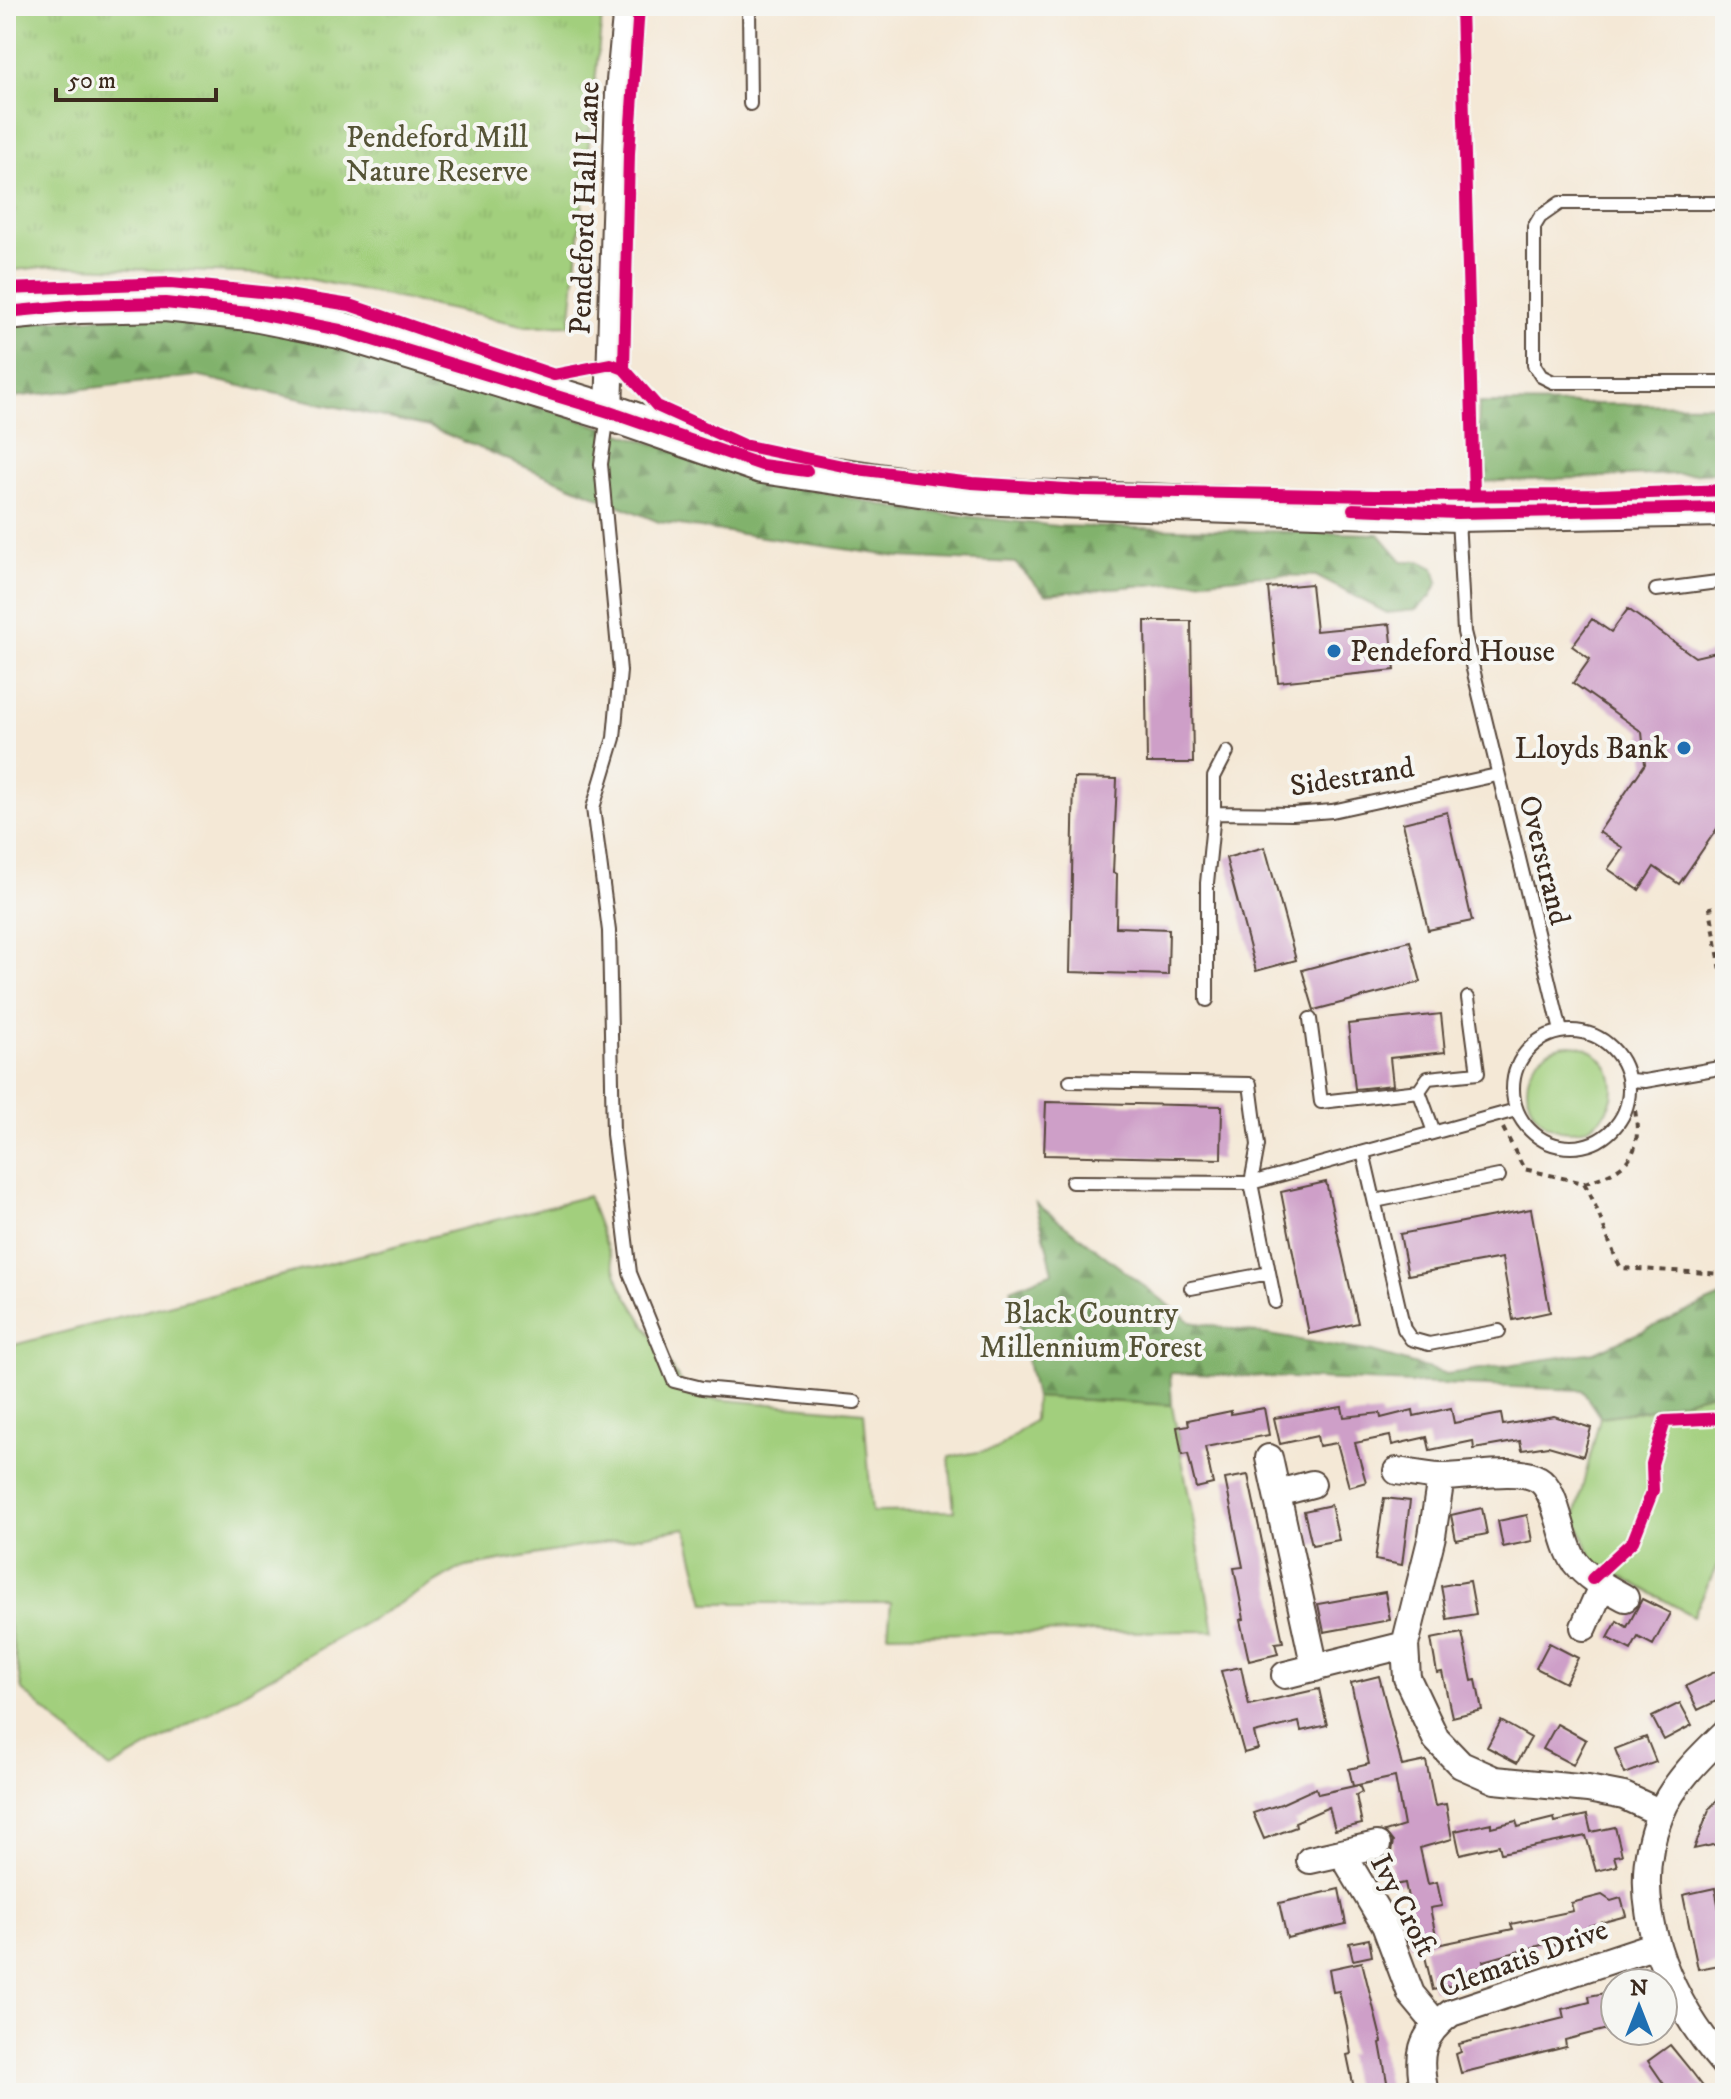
<svg xmlns="http://www.w3.org/2000/svg" width="1731" height="2099" font-family="'IM FELL DW Pica',serif">
<defs>
<pattern id="forest-firs" width="22" height="20" patternUnits="userSpaceOnUse" patternTransform="scale(2)"><rect width="22" height="20" fill="#81b26c"/><path d="M5 1l3.5 6h-7zM16 11l3.5 6h-7z" fill="#6b9158"/></pattern>
<pattern id="park-tufts" width="24" height="20" patternUnits="userSpaceOnUse" patternTransform="scale(2)"><rect width="24" height="20" fill="#a2cf7d"/><path d="M3 7l-1-3M5 7V3M7 7l1-3M15 17l-1-3M17 17v-4M19 17l1-3" fill="none" stroke="#8cb26c"/></pattern>
</defs>
<rect width="100%" height="100%" fill="#f6f6f2"/>
<filter id="ink" filterUnits="userSpaceOnUse"><feTurbulence type="fractalNoise" baseFrequency=".0125" numOctaves="2"/><feDisplacementMap in="SourceGraphic" scale="16" xChannelSelector="R" yChannelSelector="G"/><feConvolveMatrix kernelMatrix="1 2 1 2 8 2 1 2 1" color-interpolation-filters="sRGB"/></filter>
<filter id="wash" filterUnits="userSpaceOnUse"><feTurbulence type="fractalNoise" baseFrequency=".006" numOctaves="4" result="noise"/><feDisplacementMap in="SourceGraphic" scale="32" xChannelSelector="R" yChannelSelector="G"/><feGaussianBlur stdDeviation="1.8" result="paint"/><feColorMatrix in="noise" values="0 0 0 0 0 0 0 0 0 0 0 0 0 0 0 0 0 1.4 0 .05"/><feComposite in="paint" operator="in"/></filter>
<g filter="url(#wash)">
<rect width="100%" height="100%" fill="#f4e8d6"/>
<path fill="#a2cf7d" stroke="#6e7c4e" stroke-width="2" d="M1527 1088a43 43 0 1 1 86 0a43 43 0 1 1-86 0Z
M 588,1196 L 622,1288 L 690,1397 L 864,1412 L 872,1512 L 954,1511 L 949,1457 L 996,1449 L 1034,1420 L 1035,1397 L 1172,1405 L 1214,1631 L 888,1634 L 891,1603 L 705,1603 L 686,1528 L 461,1568 L 110,1769 L 22,1690 L 6,1610 L 6,1347 Z
M 1725,1390 L 1725,1549 L 1693,1616 L 1593,1561 L 1575,1517 L 1600,1417 L 1642,1411 Z"/>
<path fill="url(#forest-firs)" stroke="#5e6e45" stroke-width="2" d="M 167,314 L 337,342 L 763,479 L 901,509 L 1057,526 L 1379,534 L 1402,561 L 1420,561 L 1434,568 L 1438,582 L 1431,596 L 1416,610 L 1387,613 L 1316,576 L 1262,575 L 1045,594 L 1015,563 L 899,557 L 659,522 L 429,427 L 196,376 L 6,398 L 6,323 Z
M 1479,403 L 1725,405 L 1725,472 L 1477,482 Z
M 1036,1203 L 1191,1322 L 1372,1352 L 1447,1374 L 1595,1352 L 1725,1295 L 1725,1390 L 1642,1411 L 1600,1417 L 1582,1390 L 1170,1373 L 1172,1405 L 1035,1397 L 1011,1289 L 1053,1272 Z"/>
<path fill="url(#park-tufts)" stroke="#6e7c4e" stroke-width="2" d="M 6,6 L 603,6 L 570,325 L 527,326 L 290,275 L 53,266 L 6,271 Z"/>
<g id="blocks">
<path fill="#ce9fc8" d="M 1311,584 L 1316,631 L 1390,624 L 1395,670 L 1278,682 L 1268,588 Z
M 1628,609 L 1695,657 L 1725,650 L 1725,817 L 1679,884 L 1654,867 L 1639,890 L 1608,869 L 1623,848 L 1599,832 L 1645,764 L 1642,732 L 1573,683 L 1590,659 L 1572,646 L 1592,619 L 1611,632 Z
M 1145,621 L 1191,621 L 1193,763 L 1147,763 Z
M 1074,778 L 1117,779 L 1113,873 L 1117,874 L 1116,927 L 1169,929 L 1168,975 L 1070,972 Z
M 1447,812 L 1472,921 L 1428,930 L 1403,823 Z
M 1265,847 L 1296,960 L 1256,971 L 1226,858 Z
M 1410,941 L 1421,982 L 1314,1010 L 1302,970 Z
M 1441,1014 L 1445,1052 L 1390,1058 L 1393,1085 L 1355,1089 L 1348,1024 Z
M 1046,1102 L 1222,1106 L 1221,1159 L 1044,1155 Z
M 1326,1182 L 1358,1323 L 1309,1334 L 1281,1192 Z
M 1531,1209 L 1550,1312 L 1513,1320 L 1502,1258 L 1408,1275 L 1400,1234 Z
M 1342,1407 L 1344,1417 L 1380,1413 L 1381,1418 L 1413,1410 L 1414,1416 L 1451,1408 L 1454,1423 L 1501,1414 L 1503,1425 L 1554,1416 L 1591,1428 L 1583,1456 L 1548,1446 L 1522,1450 L 1520,1441 L 1474,1449 L 1473,1441 L 1430,1450 L 1427,1437 L 1392,1445 L 1390,1436 L 1355,1443 L 1366,1482 L 1349,1487 L 1337,1443 L 1319,1446 L 1317,1436 L 1280,1444 L 1274,1418 Z
M 1264,1408 L 1269,1435 L 1205,1447 L 1213,1484 L 1196,1488 L 1188,1454 L 1182,1455 L 1177,1427 L 1189,1425 L 1188,1420 L 1231,1411 L 1231,1414 Z
M 1248,1475 L 1283,1642 L 1275,1643 L 1278,1654 L 1249,1661 L 1240,1620 L 1244,1619 L 1234,1568 L 1243,1567 L 1225,1479 Z
M 1384,1498 L 1410,1501 L 1402,1565 L 1375,1560 Z
M 1331,1505 L 1339,1540 L 1312,1545 L 1304,1511 Z
M 1482,1508 L 1487,1534 L 1456,1540 L 1451,1515 Z
M 1527,1515 L 1532,1541 L 1503,1547 L 1498,1521 Z
M 1470,1581 L 1476,1614 L 1447,1619 L 1441,1586 Z
M 1385,1592 L 1390,1620 L 1324,1632 L 1318,1604 Z
M 1642,1599 L 1670,1613 L 1653,1645 L 1638,1637 L 1631,1650 L 1608,1638 L 1617,1621 L 1627,1627 Z
M 1462,1633 L 1472,1681 L 1476,1680 L 1482,1710 L 1452,1717 L 1442,1672 L 1437,1673 L 1431,1639 Z
M 1549,1643 L 1578,1658 L 1565,1683 L 1536,1668 Z
M 1241,1667 L 1249,1705 L 1319,1689 L 1327,1725 L 1301,1731 L 1299,1722 L 1254,1733 L 1258,1749 L 1244,1753 L 1221,1671 Z
M 1725,1667 L 1725,1697 L 1698,1710 L 1686,1686 Z
M 1379,1676 L 1402,1766 L 1426,1761 L 1435,1806 L 1446,1804 L 1452,1839 L 1420,1848 L 1428,1884 L 1437,1882 L 1442,1906 L 1430,1908 L 1437,1941 L 1410,1945 L 1404,1928 L 1414,1926 L 1405,1883 L 1395,1885 L 1390,1861 L 1394,1861 L 1391,1852 L 1393,1842 L 1385,1832 L 1404,1826 L 1395,1777 L 1353,1786 L 1349,1769 L 1369,1764 L 1351,1683 Z
M 1680,1703 L 1692,1725 L 1664,1740 L 1652,1717 Z
M 1501,1721 L 1531,1738 L 1517,1763 L 1487,1747 Z
M 1557,1724 L 1586,1740 L 1573,1765 L 1543,1749 Z
M 1646,1737 L 1656,1762 L 1625,1774 L 1615,1749 Z
M 1359,1785 L 1362,1792 L 1356,1795 L 1362,1824 L 1335,1830 L 1329,1807 L 1295,1822 L 1296,1827 L 1264,1839 L 1253,1813 L 1281,1804 L 1316,1788 L 1318,1794 Z
M 1725,1791 L 1725,1837 L 1723,1843 L 1694,1849 L 1710,1808 Z
M 1587,1815 L 1591,1832 L 1615,1827 L 1622,1855 L 1614,1856 L 1617,1866 L 1596,1871 L 1586,1836 L 1501,1853 L 1499,1845 L 1460,1854 L 1455,1831 L 1491,1823 L 1491,1827 L 1516,1821 L 1518,1827 L 1554,1818 L 1555,1822 Z
M 1715,1888 L 1725,1941 L 1725,1964 L 1698,1969 L 1683,1895 Z
M 1339,1889 L 1346,1924 L 1287,1938 L 1279,1903 Z
M 1602,1895 L 1611,1901 L 1621,1898 L 1626,1916 L 1589,1926 L 1591,1932 L 1568,1938 L 1569,1942 L 1552,1945 L 1552,1942 L 1484,1961 L 1485,1967 L 1456,1973 L 1458,1984 L 1433,1990 L 1423,1948 L 1513,1929 L 1511,1924 L 1573,1911 L 1571,1903 Z
M 1369,1939 L 1372,1956 L 1353,1960 L 1349,1943 Z
M 1362,1962 L 1382,2042 L 1380,2043 L 1389,2093 L 1355,2093 L 1347,2055 L 1351,2054 L 1347,2026 L 1339,1991 L 1333,1992 L 1329,1969 Z
M 1605,1993 L 1606,1999 L 1615,1998 L 1615,2027 L 1565,2040 L 1566,2047 L 1461,2073 L 1456,2054 L 1461,2052 L 1459,2044 L 1564,2018 L 1562,2009 L 1590,2002 L 1589,1996 Z
M 1670,2045 L 1692,2072 L 1708,2093 L 1670,2093 L 1648,2061 Z"/>
</g>
</g>
<g filter="url(#ink)">
<use href="#blocks" fill-opacity="0" stroke="#57463a" stroke-width="2"/>
<g fill="none" stroke-linecap="round" stroke-linejoin="round">
<g stroke="#57463a" stroke-width="16">
<path id="lane" d="M 749,6 L 750,104
M 1725,203 L 1560,203 L 1540,217 L 1534,227 L 1534,365 L 1541,376 L 1553,382 L 1725,382
M 608,415 L 601,464 L 620,671 L 614,738 L 593,808 L 609,931 L 613,1134 L 630,1273 L 674,1381 L 702,1388 L 855,1402
M 1458,518 L 1464,632 L 1561,1031
M 1656,590 L 1725,581
M 1214,813 L 1293,814 L 1332,811 L 1497,775
M 1207,1000 L 1207,883 L 1214,813 L 1214,777 L 1227,752
M 1310,1019 L 1321,1102 L 1419,1091 L 1434,1132
M1513 1089a58 58 0 1 1 116 0a58 58 0 1 1-116 0Z
M 1629,1080 L 1645,1081 L 1725,1067
M 1070,1081 L 1250,1084 L 1258,1145 L 1251,1183 L 1072,1182
M 1419,1091 L 1428,1078 L 1478,1073 L 1468,998
M 1363,1152 L 1404,1329 L 1411,1339 L 1429,1344 L 1499,1331
M 1375,1201 L 1499,1176
M 1191,1288 L 1269,1273
M 1275,1302 L 1251,1183 L 1516,1110"/>
</g>
<g stroke="#57463a" stroke-width="30">
<path id="street" d="M 609,412 L 619,92 L 627,6
M 1269,1458 L 1315,1668
M 1397,1471 C 1412,1473 1426,1476 1440,1477 C 1466,1478 1517,1466 1538,1479 C 1558,1490 1560,1541 1575,1562 C 1588,1579 1607,1588 1625,1598
M 1441,1477 L 1432,1536 L 1405,1645 L 1407,1678 L 1436,1739 L 1461,1765 L 1495,1780 L 1588,1789 L 1624,1796 L 1661,1813
M 1278,1493 L 1312,1484
M 1584,1627 L 1602,1586
M 1285,1675 L 1405,1645
M 1725,1733 C 1701,1756 1673,1783 1660,1815 C 1624,1901 1668,2000 1725,2065
M 1342,1853 L 1385,1925 L 1411,1994 L 1436,2024
M 1310,1860 L 1377,1845
M 1425,2093 C 1417,2057 1419,2036 1451,2013 L 1656,1945"/>
</g>
<g stroke="#57463a" stroke-width="40">
<path id="secondary" d="M 6,312 L 79,305 L 165,303 L 249,312 L 340,330 L 609,412 L 762,465 L 974,496 L 1457,513 L 1725,508"/>
</g>
<path stroke="#57463a" stroke-width="4" stroke-dasharray="6 6" stroke-linecap="butt" d="M 1725,905 L 1710,908 L 1725,993
M 1503,1128 L 1524,1169 L 1584,1183 C 1600,1210 1606,1240 1621,1268 L 1725,1274
M 1584,1183 C 1639,1167 1643,1147 1632,1094"/>
<use href="#lane" stroke="#fff" stroke-width="12"/>
<use href="#street" stroke="#fff" stroke-width="26"/>
<use href="#secondary" stroke="#fff" stroke-width="36"/>
<g stroke="#f6f6f2" stroke-width="17">
<path id="cycleway" d="M 1461,6 L 1474,495
M 6,289 L 171,283 L 281,294 L 350,305 L 554,375 L 611,364 L 624,369 L 657,406 L 743,445 L 857,469 L 972,483 L 1081,490 L 1374,496 L 1599,495 L 1725,490
M 6,312 L 79,305 L 165,303 L 249,312 L 340,330 L 609,412 L 762,465 L 807,471
M 624,369 L 629,153 L 639,6
M 1353,509 L 1457,513 L 1725,508
M 1592,1579 L 1633,1541 L 1653,1490 L 1652,1464 L 1665,1421 L 1725,1418"/>
</g>
<use href="#cycleway" stroke="#d6006c" stroke-width="12"/>
</g>
</g>
<g fill="#1f6fb2" stroke="#f6f6f2" stroke-width="3">
<circle cx="1334" cy="651" r="8"/>
<circle cx="1684" cy="748" r="8"/>
</g>
<g text-anchor="middle" stroke-width="8" stroke-linejoin="round" paint-order="stroke">
<g font-size="30" fill="#555336" stroke="#f6f6f2">
<text x="437" y="147">Pendeford Mill<tspan x="437" dy="34">Nature Reserve</tspan></text>
<text x="1091" y="1323">Black Country<tspan x="1091" dy="34">Millennium Forest</tspan></text>
</g>
<g font-size="30" fill="#3b2a1e" stroke="#f6f6f2">
<text transform="translate(584 208) rotate(-88)" y="10">Pendeford Hall Lane</text>
<text transform="translate(1352 776) rotate(-9)" y="10">Sidestrand</text>
<text transform="translate(1545 860) rotate(76)" y="10">Overstrand</text>
<text transform="translate(1404 1905) rotate(63)" y="10">Ivy Croft</text>
<text transform="translate(1523 1958) rotate(-20)" y="10">Clematis Drive</text>
</g>
<g font-size="30" fill="#3b2a1e" stroke="#f6f6f2" text-anchor="start">
<text x="1350" y="661">Pendeford House</text>
<text x="1668" y="758" text-anchor="end">Lloyds Bank</text>
</g>
</g>
<rect width="1731" height="2099" fill="none" stroke="#f6f6f2" stroke-width="32"/>
<g transform="translate(1639 2007)"><circle r="38" fill="#f6f6f2" stroke="#aba49d" stroke-width="2"/>
<path d="M0-6L14 30L0 20L-14 30Z" fill="#1f6fb2"/>
<text y="-12" font-size="22" font-weight="bold" text-anchor="middle" fill="#3b2a1e">N</text>
</g>
<path d="M56 88v12h160v-12" fill="none" stroke="#3b2a1e" stroke-width="4"/>
<text x="68" y="88" font-size="24" fill="#3b2a1e" stroke="#f6f6f2" stroke-width="6" paint-order="stroke">50 m</text>
</svg>
